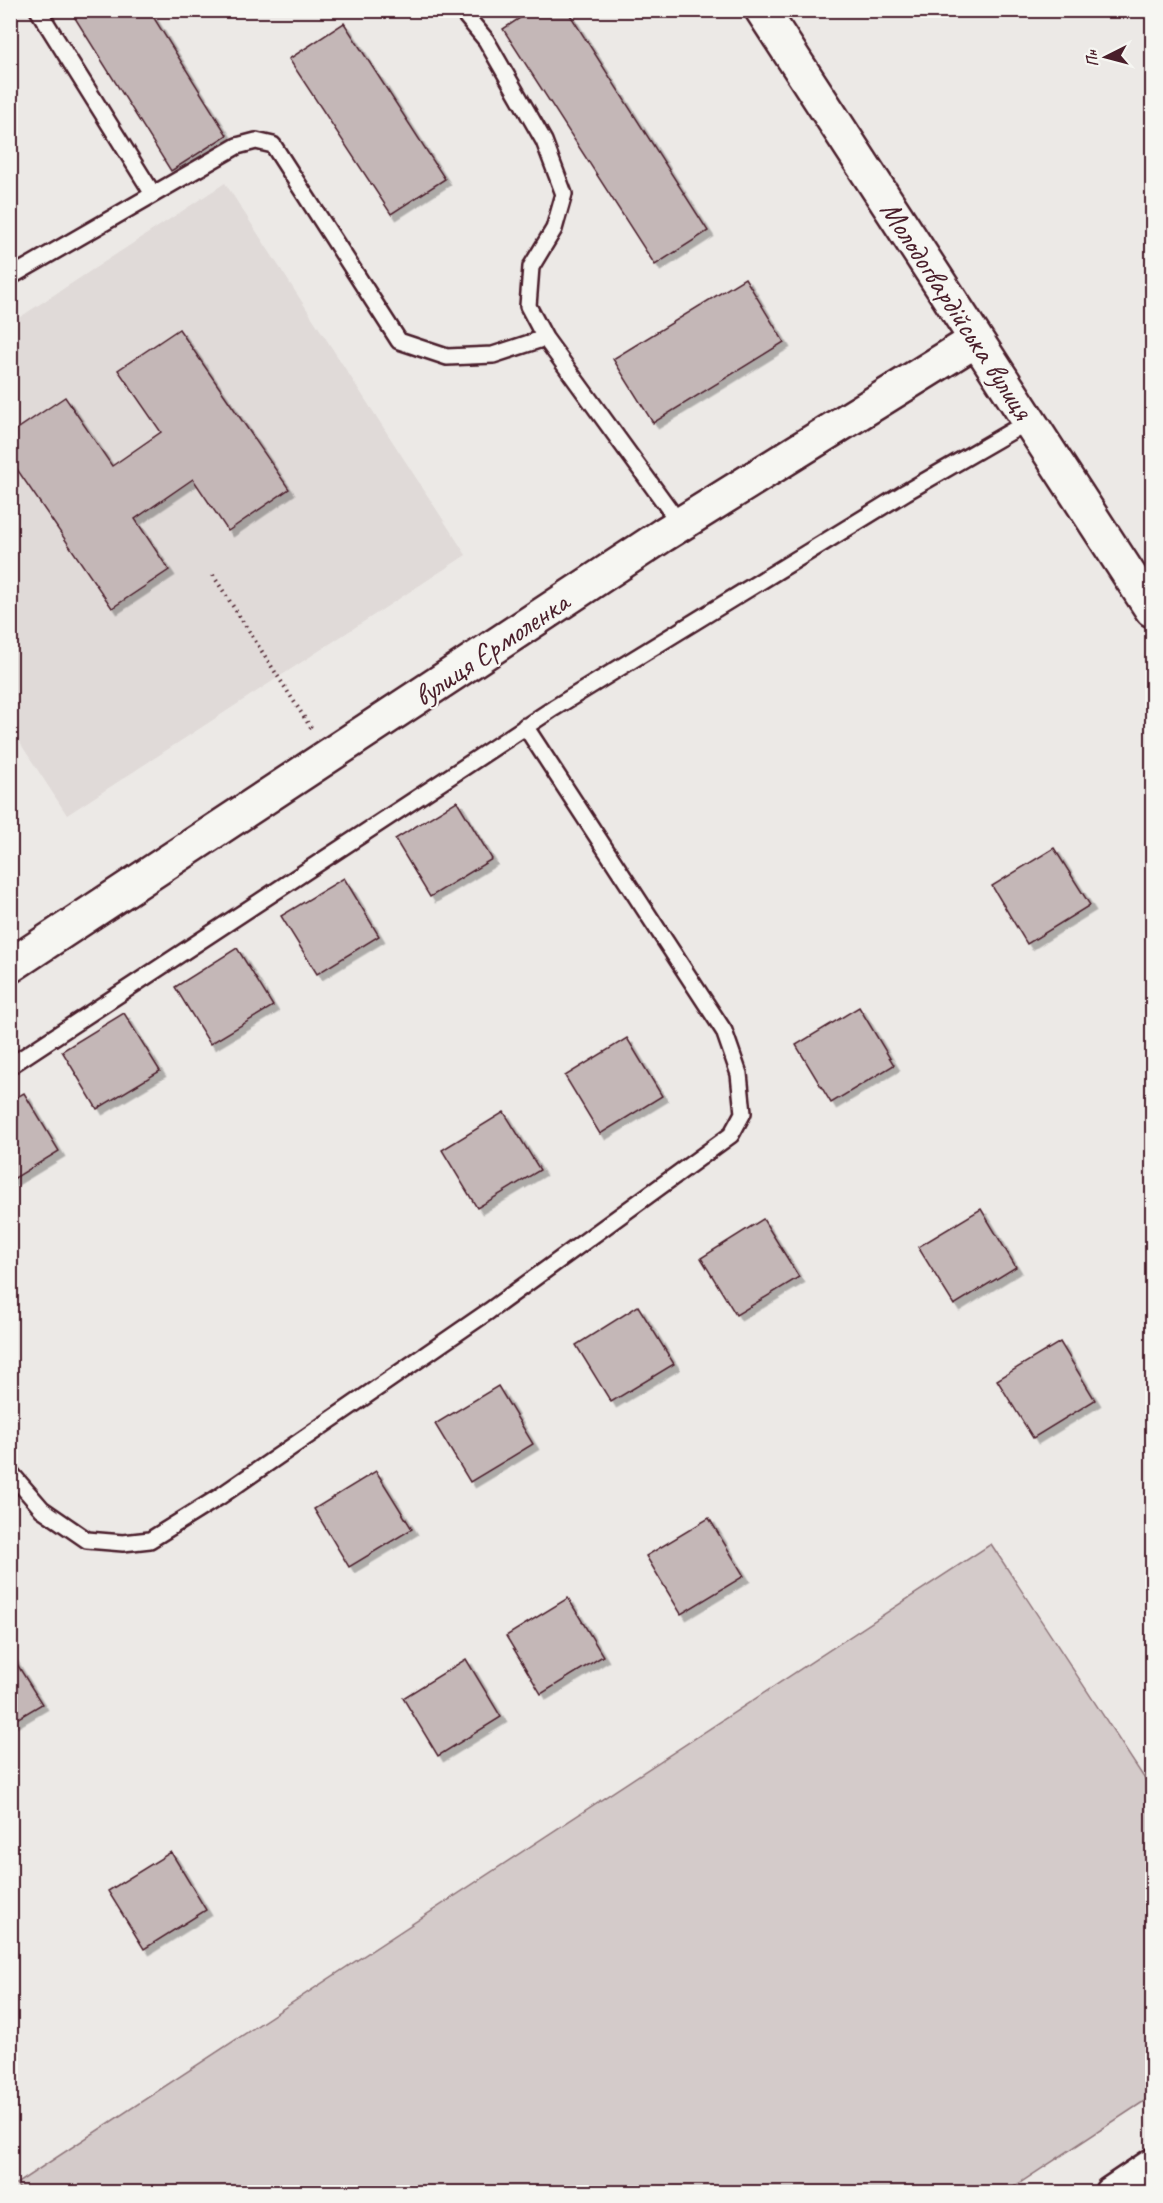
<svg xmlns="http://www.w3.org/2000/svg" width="1163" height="2203" font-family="Caveat,sans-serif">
<defs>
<filter id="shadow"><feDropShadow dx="5.5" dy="5.5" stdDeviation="0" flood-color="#0004"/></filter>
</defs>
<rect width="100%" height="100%" fill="#ece9e6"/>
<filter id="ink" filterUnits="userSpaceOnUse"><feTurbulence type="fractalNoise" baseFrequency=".0167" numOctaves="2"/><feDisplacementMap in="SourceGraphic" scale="12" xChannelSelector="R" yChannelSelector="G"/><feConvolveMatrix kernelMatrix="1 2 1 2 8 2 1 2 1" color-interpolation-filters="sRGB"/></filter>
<g filter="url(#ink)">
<path fill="#e0dad8" d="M 225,183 L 466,555 L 67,815 L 11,729 L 11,323 Z"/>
<path fill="#d4cbca" stroke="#8f757a" stroke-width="1.5" d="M 991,1544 L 1152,1790 L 1152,2096 L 1006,2192 L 22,2192 L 16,2184 Z"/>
<path fill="#c4b7b7" stroke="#4a1f2b" stroke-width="1.5" filter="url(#shadow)" d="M 70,10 L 149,10 L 227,135 L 171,171 Z
M 532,10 L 567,10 L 708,231 L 655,265 L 503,29 Z
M 344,23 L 445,179 L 391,214 L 289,59 Z
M 745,278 L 784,342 L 653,423 L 613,359 Z
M 179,329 L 289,489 L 228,531 L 193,479 L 135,519 L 169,570 L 112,608 L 10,459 L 10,434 L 65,397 L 112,466 L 161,432 L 118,370 Z
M 457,801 L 492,859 L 430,897 L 395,839 Z
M 1054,848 L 1090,905 L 1027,944 L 992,886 Z
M 344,878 L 379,936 L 317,974 L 281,916 Z
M 237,948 L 273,1006 L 210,1044 L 175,987 Z
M 859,1007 L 894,1065 L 831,1103 L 796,1045 Z
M 124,1013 L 160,1071 L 97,1109 L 62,1051 Z
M 627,1038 L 662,1096 L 600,1134 L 565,1076 Z
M 24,1093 L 59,1151 L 10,1181 L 10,1101 Z
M 504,1112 L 540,1170 L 477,1208 L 442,1150 Z
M 981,1209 L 1016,1267 L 954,1305 L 918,1247 Z
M 763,1219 L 799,1277 L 736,1315 L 701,1258 Z
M 638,1306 L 674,1364 L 611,1402 L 576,1345 Z
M 1060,1342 L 1095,1400 L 1033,1438 L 997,1380 Z
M 498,1386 L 533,1444 L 470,1482 L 435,1424 Z
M 376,1471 L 412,1529 L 349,1567 L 314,1509 Z
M 709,1518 L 744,1576 L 681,1614 L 646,1556 Z
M 568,1598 L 603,1656 L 541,1694 L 506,1636 Z
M 10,1653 L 42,1704 L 10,1723 Z
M 466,1659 L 501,1717 L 438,1756 L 403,1698 Z
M 171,1852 L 206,1910 L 144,1949 L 108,1891 Z"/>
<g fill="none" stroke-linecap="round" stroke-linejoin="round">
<g stroke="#4a1f2b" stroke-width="20">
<path id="lane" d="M 38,10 L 153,194
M 461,10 L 486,40 L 544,141 L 564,194 L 554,229 L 531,267 L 528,306 L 545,338
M 10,277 L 237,146 L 256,141 L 273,145 L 399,341 L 447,357 L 493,355 L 545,338 L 680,524
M 10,1066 L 554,708 L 906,492 L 1029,421
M 10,1472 L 42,1509 L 87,1540 L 123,1543 L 150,1540 L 219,1497 L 489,1311 L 731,1135 L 743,1113 L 739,1074 L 724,1031 L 525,726"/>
</g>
<g stroke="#4a1f2b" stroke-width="33">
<path id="street" d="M 1109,2192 L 1152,2163"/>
</g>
<g stroke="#4a1f2b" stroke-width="38">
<path id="secondary" d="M 762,10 L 1152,610
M 10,966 L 663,535 L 976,340"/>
</g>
<path stroke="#4a1f2b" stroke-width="4" stroke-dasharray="1.5 4.5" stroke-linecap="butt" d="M 213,575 L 311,728"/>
<use href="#lane" stroke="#f6f6f2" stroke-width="15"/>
<use href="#street" stroke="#f6f6f2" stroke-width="28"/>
<use href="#secondary" stroke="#f6f6f2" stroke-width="33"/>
</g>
</g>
<g text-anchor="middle" stroke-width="4.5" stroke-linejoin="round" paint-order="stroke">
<g font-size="30" fill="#4a1f2b" stroke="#f6f6f2">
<text transform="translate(957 310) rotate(57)" y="10">Молодогвардійська вулиця</text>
<text transform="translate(491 649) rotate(-34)" y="10">вулиця Єрмоленка</text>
</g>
</g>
<rect width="1163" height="2203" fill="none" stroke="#f6f6f2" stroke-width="36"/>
<rect x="18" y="18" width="1127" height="2167" fill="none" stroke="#4a1f2b" stroke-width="2" filter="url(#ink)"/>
<g transform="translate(1106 57) rotate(264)" stroke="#f6f6f2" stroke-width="4.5" paint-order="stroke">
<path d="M0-4.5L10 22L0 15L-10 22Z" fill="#4a1f2b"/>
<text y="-9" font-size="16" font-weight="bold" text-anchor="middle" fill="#4a1f2b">Пн</text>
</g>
</svg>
